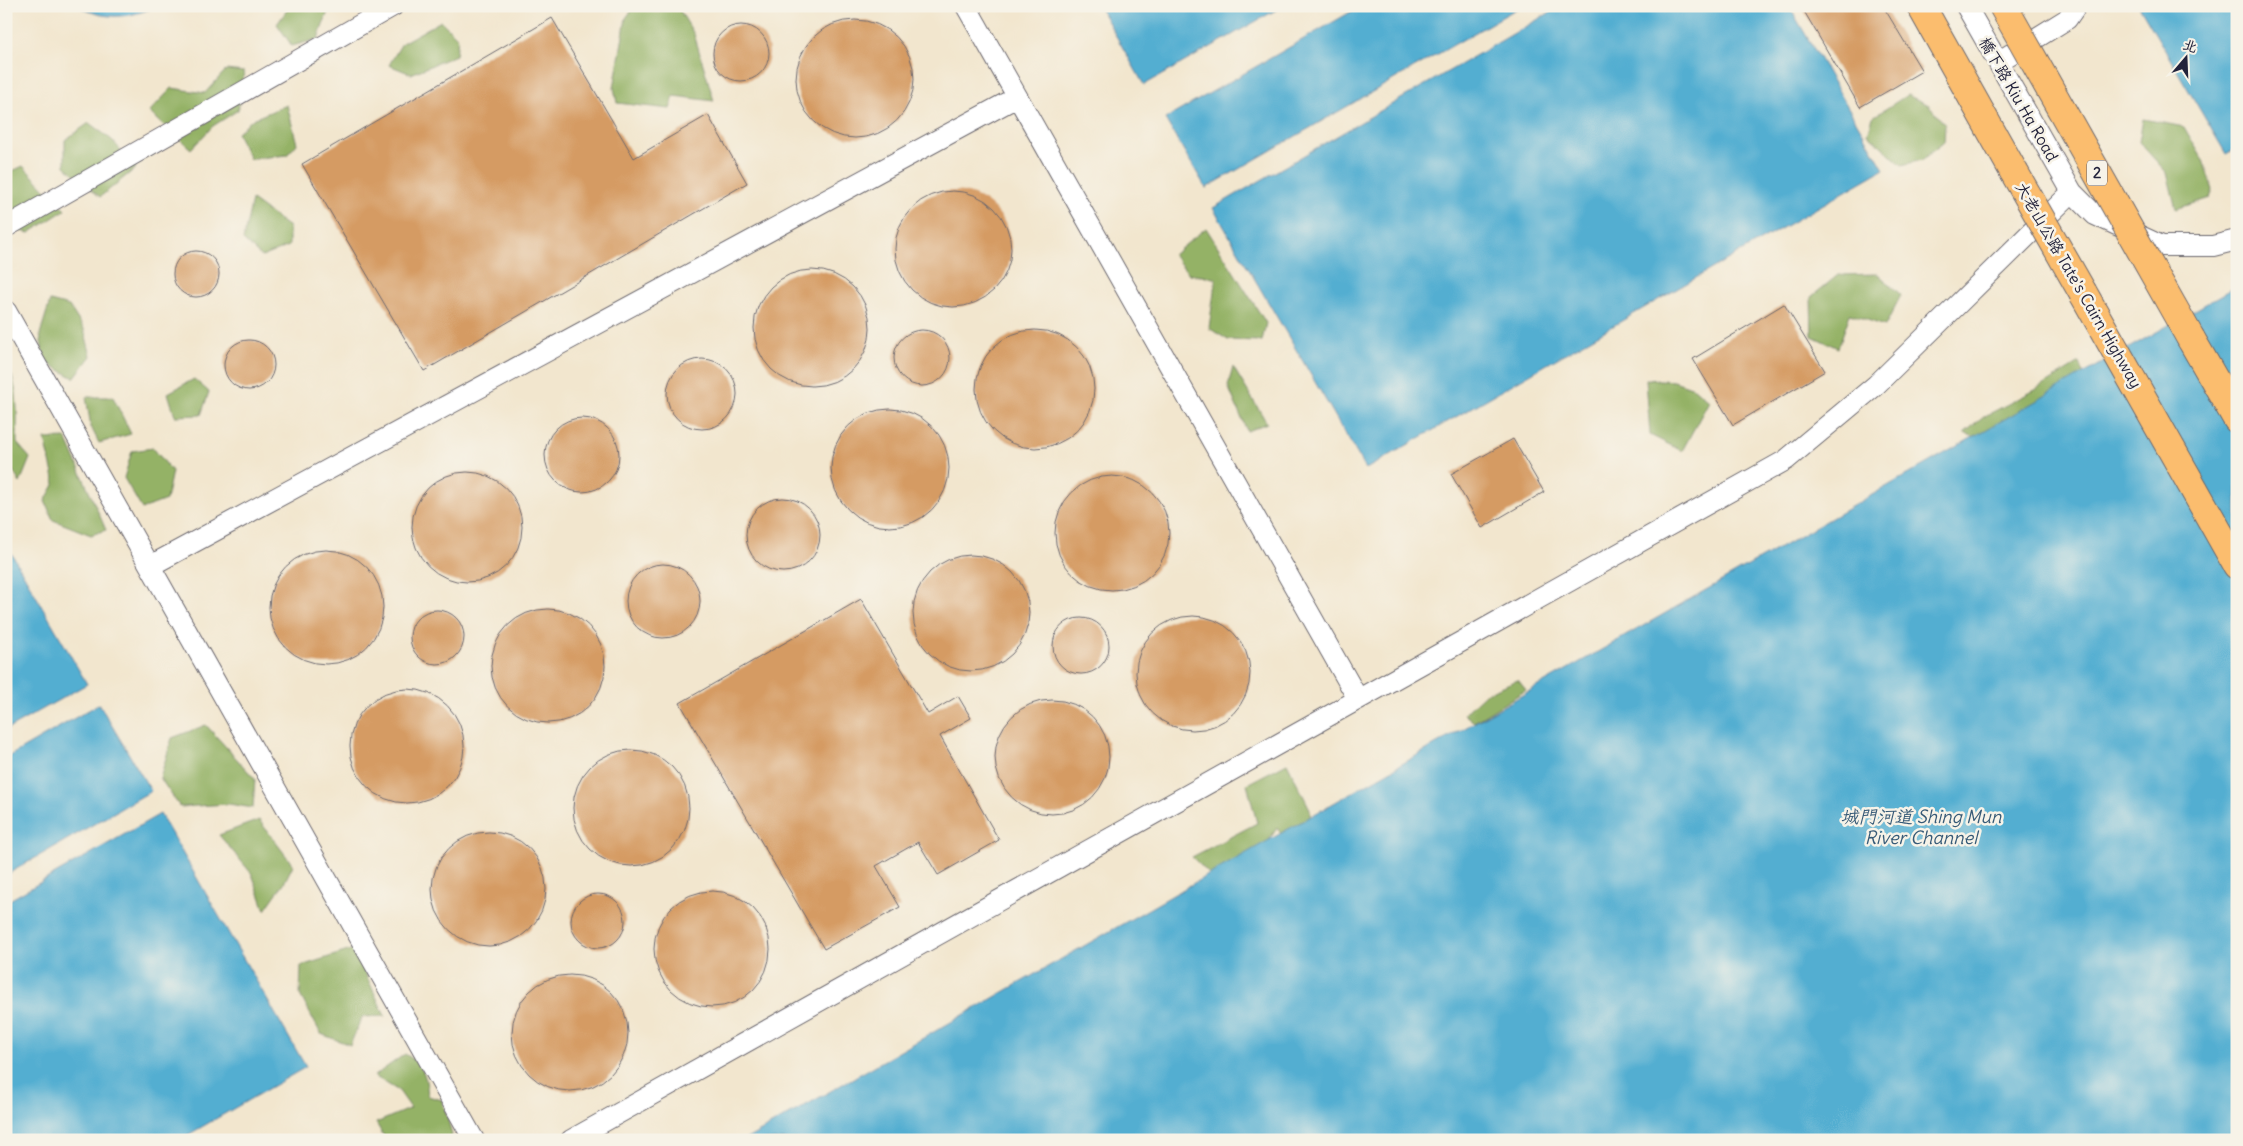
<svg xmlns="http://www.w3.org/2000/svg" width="2243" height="1146" font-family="Delius,'LXGW WenKai TC',sans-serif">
<rect width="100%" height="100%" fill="#f7f3e8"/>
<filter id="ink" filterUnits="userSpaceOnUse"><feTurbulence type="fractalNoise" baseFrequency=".02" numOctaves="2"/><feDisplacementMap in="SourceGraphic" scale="10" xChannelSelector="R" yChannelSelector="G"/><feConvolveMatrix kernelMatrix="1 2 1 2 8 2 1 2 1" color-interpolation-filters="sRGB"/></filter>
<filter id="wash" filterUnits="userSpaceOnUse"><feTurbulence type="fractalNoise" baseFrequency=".0096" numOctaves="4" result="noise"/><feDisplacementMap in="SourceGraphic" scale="20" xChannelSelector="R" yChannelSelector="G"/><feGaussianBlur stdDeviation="1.12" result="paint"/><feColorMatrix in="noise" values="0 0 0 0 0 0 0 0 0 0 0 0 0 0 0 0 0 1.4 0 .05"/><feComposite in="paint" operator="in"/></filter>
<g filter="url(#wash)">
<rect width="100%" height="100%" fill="#f2e6ce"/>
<path fill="#94b266" stroke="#5b6a50" d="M 290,6 L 330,6 L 318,39 L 292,46 L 277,24 Z
M 635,6 L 675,6 L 679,9 L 694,34 L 714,101 L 674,96 L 670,109 L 617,103 L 614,88 L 626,18 Z
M 441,21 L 458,38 L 456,55 L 411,74 L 389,65 L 402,43 Z
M 226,70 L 244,72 L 238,110 L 213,126 L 191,149 L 149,112 L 172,88 L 205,93 Z
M 1907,95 L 1929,105 L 1945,125 L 1944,142 L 1922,160 L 1902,165 L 1868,134 L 1873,117 Z
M 287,105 L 297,144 L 287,155 L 250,159 L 237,133 L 253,119 Z
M 2143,119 L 2184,127 L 2203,160 L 2213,190 L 2210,198 L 2176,209 L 2167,173 L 2139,142 Z
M 89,123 L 112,140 L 136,168 L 100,197 L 65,166 L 65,140 Z
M 23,166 L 65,210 L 29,233 L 6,227 L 6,174 Z
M 252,200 L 289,227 L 289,246 L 262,257 L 243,240 Z
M 1206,228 L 1266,323 L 1262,341 L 1228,340 L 1209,328 L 1216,278 L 1189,274 L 1173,255 Z
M 1878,274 L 1901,295 L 1885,326 L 1850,314 L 1838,348 L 1812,336 L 1811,297 L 1838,275 Z
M 50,301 L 69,306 L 84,329 L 91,356 L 74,378 L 44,361 L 40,334 Z
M 2079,363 L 2092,398 L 1974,437 L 1964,433 L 1985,416 L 2037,389 Z
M 6,365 C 20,383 17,421 17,443 L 30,458 L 20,483 L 6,459 Z
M 1233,367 L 1267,423 L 1247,431 L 1228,386 Z
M 194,379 L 209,392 L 201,415 L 175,416 L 168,393 Z
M 1646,379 L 1674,381 L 1694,388 L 1709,401 L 1682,451 L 1650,435 Z
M 86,397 L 113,397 L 131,434 L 99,443 L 91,427 Z
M 66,438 L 106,530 L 91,535 L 53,520 L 45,501 L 55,483 L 45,439 Z
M 153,448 L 172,471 L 166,500 L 142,509 L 124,478 L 132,451 Z
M 1518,680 L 1526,690 L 1474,722 L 1464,714 L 1486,693 Z
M 206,725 L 255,779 L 253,808 L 229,804 L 180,807 L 160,778 L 172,738 Z
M 1287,763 L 1310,809 L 1310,839 L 1293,848 L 1277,828 L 1246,875 L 1220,885 L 1192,857 L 1257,823 L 1247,784 Z
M 259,820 L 293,865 L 284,883 L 265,910 L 252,874 L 219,835 Z
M 354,949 L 385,1016 L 362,1017 L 350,1045 L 321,1034 L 300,995 L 301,966 Z
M 405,1054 C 424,1065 426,1075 428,1096 L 442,1100 L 452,1134 L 450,1140 L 386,1140 L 376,1123 L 411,1108 L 399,1091 L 374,1076 Z"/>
<path fill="#53aed1" stroke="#3a6886" d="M 78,6 L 157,6 C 131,18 104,21 78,6 Z
M 1099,6 L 1283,6 L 1144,85 Z
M 1361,6 L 1521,6 L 1206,188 L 1165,119 Z
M 1561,6 L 1789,6 L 1884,169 L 1366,469 L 1213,208 Z
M 2139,6 L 2237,6 L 2237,148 L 2226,154 Z
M 2237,286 L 2237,1140 L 745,1140 Z
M 6,544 L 87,684 L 6,730 Z
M 99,704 L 151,791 L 6,875 L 6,758 Z
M 160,814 L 306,1067 L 179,1140 L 6,1140 L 6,902 Z"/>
<g id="blocks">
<path fill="#d59b64" d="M 1801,6 L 1883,6 L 1922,71 L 1860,107 Z
M 552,18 L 634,158 L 708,115 L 747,183 L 424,371 L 302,164 Z
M796 79a59 59 0 1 1 118 0a59 59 0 1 1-118 0Z
M713 53a28 28 0 1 1 56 0a28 28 0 1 1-56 0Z
M895 249a58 58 0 1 1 116 0a58 58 0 1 1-116 0Z
M173 274a23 23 0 1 1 46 0a23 23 0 1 1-46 0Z
M754 328a58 58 0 1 1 116 0a58 58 0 1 1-116 0Z
M 1784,304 L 1825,371 L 1733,425 L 1693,359 Z
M894 358a28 28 0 1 1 56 0a28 28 0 1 1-56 0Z
M976 389a59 59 0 1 1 118 0a59 59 0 1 1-118 0Z
M224 365a25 25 0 1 1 50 0a25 25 0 1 1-50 0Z
M667 394a35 35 0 1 1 70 0a35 35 0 1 1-70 0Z
M831 468a59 59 0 1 1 118 0a59 59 0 1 1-118 0Z
M545 455a37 37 0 1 1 74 0a37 37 0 1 1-74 0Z
M 1513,439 L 1544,492 L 1482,528 L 1451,474 Z
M412 527a55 55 0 1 1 110 0a55 55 0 1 1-110 0Z
M1055 533a57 57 0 1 1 114 0a57 57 0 1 1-114 0Z
M746 535a37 37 0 1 1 74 0a37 37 0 1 1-74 0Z
M269 607a57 57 0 1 1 114 0a57 57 0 1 1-114 0Z
M913 613a58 58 0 1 1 116 0a58 58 0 1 1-116 0Z
M626 601a37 37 0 1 1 74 0a37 37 0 1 1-74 0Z
M 861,599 L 928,714 L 958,696 L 971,718 L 940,736 L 999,840 L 938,875 L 918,842 L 876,866 L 900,907 L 824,949 L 680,703 Z
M491 666a57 57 0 1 1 114 0a57 57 0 1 1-114 0Z
M410 637a27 27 0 1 1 54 0a27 27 0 1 1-54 0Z
M1136 673a57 57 0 1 1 114 0a57 57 0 1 1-114 0Z
M1053 646a28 28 0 1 1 56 0a28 28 0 1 1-56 0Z
M350 746a57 57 0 1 1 114 0a57 57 0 1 1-114 0Z
M995 757a57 57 0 1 1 114 0a57 57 0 1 1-114 0Z
M573 808a58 58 0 1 1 116 0a58 58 0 1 1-116 0Z
M432 889a57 57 0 1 1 114 0a57 57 0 1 1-114 0Z
M654 949a58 58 0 1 1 116 0a58 58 0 1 1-116 0Z
M571 921a27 27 0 1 1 54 0a27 27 0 1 1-54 0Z
M512 1033a58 58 0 1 1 116 0a58 58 0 1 1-116 0Z"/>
</g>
</g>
<g filter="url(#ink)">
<use href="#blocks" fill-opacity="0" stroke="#6b676e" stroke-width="1"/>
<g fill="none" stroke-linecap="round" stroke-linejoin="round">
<g stroke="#6b676e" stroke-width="22">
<path id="lane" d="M 966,6 L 1358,699
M 1966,6 L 2072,192 L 2095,215 L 2162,246 L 2213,246 L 2237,240
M 1998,62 L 2067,19 L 2076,6
M 6,227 L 393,6
M 6,311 L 474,1140
M 150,566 L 1017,97
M 571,1140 L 1786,460 L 1876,385 L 2072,192"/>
</g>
<g stroke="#6b676e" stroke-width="30">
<path id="highway" d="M 1921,6 L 2014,172
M 2083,293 L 2237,565
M 2191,339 L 2237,419"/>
</g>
<use href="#lane" stroke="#fff" stroke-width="20"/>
<use href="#highway" stroke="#fbbd6e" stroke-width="28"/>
<g stroke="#6b676e" stroke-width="30" stroke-linecap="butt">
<path id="highway-bridge" d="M 2003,6 L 2191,339
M 2014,172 L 2083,293"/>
</g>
<use href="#highway-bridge" stroke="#fbbd6e" stroke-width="28"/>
</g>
</g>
<g text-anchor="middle" stroke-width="5" stroke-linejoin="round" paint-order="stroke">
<rect fill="#f7f3e8" stroke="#62616f" stroke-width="1" x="2087" y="160.5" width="20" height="25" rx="4"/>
<g font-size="15" font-weight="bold" fill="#22223b">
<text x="2097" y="178">2</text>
</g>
<g font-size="16" fill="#22223b" stroke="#f7f3e8">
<text transform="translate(2019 99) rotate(60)" y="6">橋下路 Kiu Ha Road</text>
<text transform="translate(2079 285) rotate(60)" y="6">大老山公路 Tate's Cairn Highway</text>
</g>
<g font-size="18" font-style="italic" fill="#365a77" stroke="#f7f3e8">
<text x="1921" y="823">城門河道 Shing Mun<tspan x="1921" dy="21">River Channel</tspan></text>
</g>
</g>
<rect width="2243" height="1146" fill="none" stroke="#f7f3e8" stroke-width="25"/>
<g transform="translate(2186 58) rotate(19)" stroke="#f7f3e8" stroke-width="4" paint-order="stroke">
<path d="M0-4L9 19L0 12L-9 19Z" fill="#22223b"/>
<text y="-8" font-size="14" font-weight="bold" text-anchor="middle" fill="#22223b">北</text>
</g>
</svg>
